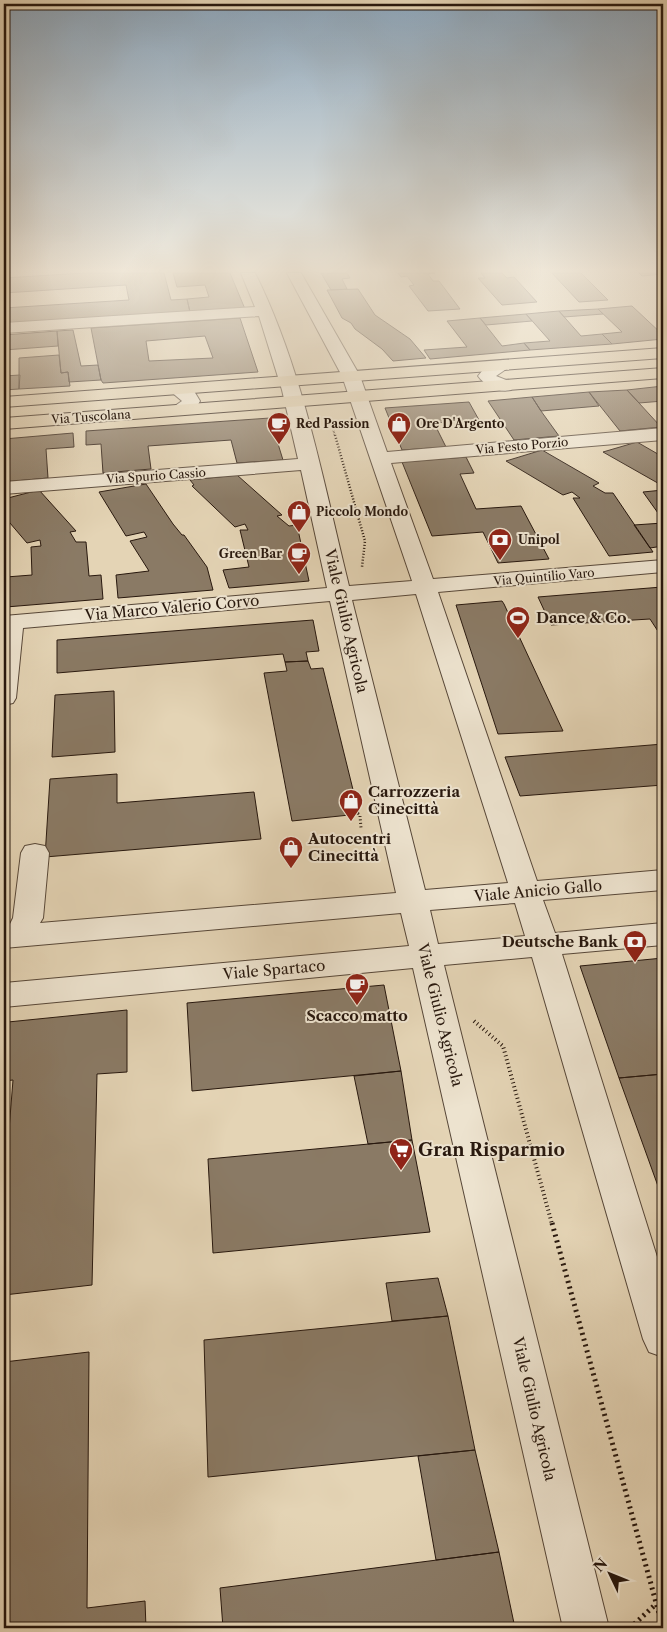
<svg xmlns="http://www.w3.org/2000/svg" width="667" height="1632" font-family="'Libre Caslon Text',serif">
<rect width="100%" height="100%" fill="#e4d4b5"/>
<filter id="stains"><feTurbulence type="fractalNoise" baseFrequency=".004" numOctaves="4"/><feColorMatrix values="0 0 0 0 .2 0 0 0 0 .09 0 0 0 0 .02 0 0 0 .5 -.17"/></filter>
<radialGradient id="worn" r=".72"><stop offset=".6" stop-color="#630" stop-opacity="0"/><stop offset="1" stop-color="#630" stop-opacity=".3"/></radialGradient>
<path fill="#8a7a65" stroke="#28180e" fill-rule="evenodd" d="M 84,273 L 164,273 L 171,300 L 187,299 L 190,312 L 4,325 L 4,308 L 129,300 L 126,285 L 4,293 L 4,278 Z
M 173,273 L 230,273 L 245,309 L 190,312 L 187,299 L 209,297 L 205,285 L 177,287 Z
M 321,273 L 347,273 L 350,278 L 342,279 L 347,289 L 331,290 Z
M 398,273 L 435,273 L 428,274 L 433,281 L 439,281 L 460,309 L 428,311 L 409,286 L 414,285 L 407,276 L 401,277 Z
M 481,273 L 502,273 L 507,278 L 514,277 L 537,302 L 502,305 L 478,278 L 485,278 Z
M 552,273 L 581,273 L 608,300 L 579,302 Z
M 639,273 L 663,273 L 663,274 L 642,276 Z
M 358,289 L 375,315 L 410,339 L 426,358 L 393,361 L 382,349 L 355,329 L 351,323 L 342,318 L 327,290 Z
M 632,306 L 663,335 L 663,339 L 612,344 L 602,334 L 622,332 L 598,309 Z
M 598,309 L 603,314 L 564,317 L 559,311 Z
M 559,311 L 581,336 L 602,334 L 612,344 L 530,350 L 524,343 L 550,341 L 526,314 Z
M 526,314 L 532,321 L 486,325 L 480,318 Z
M 240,318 L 258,372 L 103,383 L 101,380 L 91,328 ZM 205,336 L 213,358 L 149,361 L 146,341 Z
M 480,318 L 502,346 L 524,343 L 530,350 L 430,359 L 424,350 L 467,347 L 447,321 Z
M 73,330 L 81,366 L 98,365 L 101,380 L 69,382 L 68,372 L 61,373 L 57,331 Z
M 57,331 L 58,346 L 4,350 L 4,335 Z
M 59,355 L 61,373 L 68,372 L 70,386 L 19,389 L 19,358 Z
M 20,375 L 19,389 L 4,390 L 4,376 Z
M 663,386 L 663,401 L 639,403 L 627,390 Z
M 627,390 L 639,403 L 661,427 L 620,431 L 589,392 Z
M 589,392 L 599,406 L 541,411 L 532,397 Z
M 532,397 L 541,411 L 559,436 L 514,440 L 488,401 Z
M 469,402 L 479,420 L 434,423 L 446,447 L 402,450 L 385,408 Z
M 270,418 L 283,460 L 237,463 L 231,440 L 148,446 L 151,469 L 103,473 L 101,444 L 86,445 L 86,431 Z
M 73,433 L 74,447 L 46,449 L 48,478 L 4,482 L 4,439 Z
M 637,442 L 663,457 L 663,486 L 603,452 Z
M 542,450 L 599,483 L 593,486 L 605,493 L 613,493 L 653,552 L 609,556 L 573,498 L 580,498 L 572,492 L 563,495 L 506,461 Z
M 466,457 L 474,473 L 460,474 L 476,509 L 521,506 L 549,559 L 498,563 L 483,532 L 432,536 L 402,462 Z
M 237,475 L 282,515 L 277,516 L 289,526 L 297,525 L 309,581 L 229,588 L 223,570 L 249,567 L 240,530 L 248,530 L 245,524 L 235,527 L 192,486 L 194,485 L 190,480 Z
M 146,484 L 173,524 L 182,535 L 184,535 L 207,567 L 213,590 L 118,598 L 116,575 L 149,571 L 130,541 L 147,537 L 144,532 L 126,536 L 99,492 Z
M 39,490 L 76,531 L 70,532 L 76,542 L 86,542 L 89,576 L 101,575 L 103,599 L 6,607 L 6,577 L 32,575 L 31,547 L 41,546 L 40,540 L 27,543 L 4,516 L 4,499 Z
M 663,490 L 663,520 L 643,492 Z
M 663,523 L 663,546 L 650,548 L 634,525 Z
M 662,587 L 663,639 L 650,619 L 551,625 L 538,597 Z
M 502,601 L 504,604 L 563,731 L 498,734 L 456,605 Z
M 313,620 L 319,651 L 306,652 L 308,661 L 285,662 L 283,654 L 57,673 L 57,640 Z
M 308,661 L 311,669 L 323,668 L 359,814 L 292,821 L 264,673 L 287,671 L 285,662 Z
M 114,691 L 115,752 L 52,757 L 55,695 Z
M 663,744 L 663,785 L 520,796 L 505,757 Z
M 117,774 L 117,803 L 254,792 L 261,839 L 45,857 L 50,779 Z
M 663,958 L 663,1046 L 661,1046 L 663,1053 L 663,1074 L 619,1078 L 580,966 Z
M 384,985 L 401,1071 L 192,1091 L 187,1003 Z
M 127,1010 L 127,1072 L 97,1074 L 92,1285 L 4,1295 L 4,1192 L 13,1080 L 4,1081 L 8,1022 Z
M 401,1071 L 412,1140 L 368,1144 L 354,1076 Z
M 663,1074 L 663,1200 L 619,1078 Z
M 412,1140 L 430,1232 L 213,1253 L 208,1159 Z
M 438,1278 L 448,1316 L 392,1321 L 386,1283 Z
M 448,1316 L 475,1450 L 208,1477 L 204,1340 Z
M 89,1352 L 87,1608 L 145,1601 L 146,1628 L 4,1628 L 4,1362 Z
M 475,1450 L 499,1552 L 436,1560 L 418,1456 Z
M 499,1552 L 515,1628 L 223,1628 L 220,1588 Z"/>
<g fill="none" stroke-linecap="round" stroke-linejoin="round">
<g stroke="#574738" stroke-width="2">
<path id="minor" d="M 241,273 L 255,273 C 303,369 323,481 349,586 L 412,581 L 342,376 L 287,273 L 301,273 L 360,376 L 387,452 L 663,428 L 663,440 L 391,463 L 433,579 L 663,560 L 663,572 L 438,592 L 537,881 L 663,870 L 663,890 L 543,900 L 555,933 L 663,923 L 663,945 L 562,954 L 663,1276 L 663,1357 L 649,1352 L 643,1339 L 532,957 L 444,965 L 609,1628 L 563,1628 L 413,968 L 4,1007 L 4,983 L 409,946 L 401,913 L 4,948 L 4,926 L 9,926 L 13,918 L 21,853 L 25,846 L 35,844 L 45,846 L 49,853 L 43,918 L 40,923 L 396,893 L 330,601 L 23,628 L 16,698 L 13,703 L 4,705 L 4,616 L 327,588 L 301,470 L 4,494 L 4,482 L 298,459 L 282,390 L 259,316 L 4,333 L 4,323 L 255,307 ZM 416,594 L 508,883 L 425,890 L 352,600 ZM 515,903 L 525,936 L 438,944 L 430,910 Z
M 504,360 L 510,361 L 512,365 L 496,376 L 511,382 L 514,386 L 511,390 C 499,393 485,386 478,376 L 486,366 Z
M 178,385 L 194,391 L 200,401 L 195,410 L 178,415 L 172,414 L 169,410 L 182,401 L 169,390 L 172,386 Z"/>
</g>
<g stroke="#28180e" stroke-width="2">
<path id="major" d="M 663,348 L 663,358 L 4,407 L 4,397 Z
M 663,368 L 663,378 L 4,429 L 4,418 Z"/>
</g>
<path stroke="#28180e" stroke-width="2" stroke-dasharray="0.5 1" stroke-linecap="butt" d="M 330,418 L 335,436"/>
<path stroke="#28180e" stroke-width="2.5" stroke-dasharray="1 2" stroke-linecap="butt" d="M 335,435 L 365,541 L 362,567"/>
<path stroke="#28180e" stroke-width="3" stroke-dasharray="1 2.5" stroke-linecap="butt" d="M 360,816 L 361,828"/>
<path stroke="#28180e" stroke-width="4" stroke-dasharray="1 3" stroke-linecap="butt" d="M 474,1021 L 503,1046 L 552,1224"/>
<path stroke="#28180e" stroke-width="5" stroke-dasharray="2 4" stroke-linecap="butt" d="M 552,1223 L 663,1628
M 630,1628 L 656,1604"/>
<use href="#minor" fill="#ede3cf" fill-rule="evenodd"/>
<use href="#major" fill="#e4d4b5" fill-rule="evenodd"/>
</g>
<linearGradient id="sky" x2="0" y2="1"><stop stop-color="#8da7bd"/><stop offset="0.54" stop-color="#f3ecde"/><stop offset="1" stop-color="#f3ecde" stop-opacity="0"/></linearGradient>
<rect width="667" height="501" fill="url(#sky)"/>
<defs>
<g id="cafe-pin" transform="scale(1.25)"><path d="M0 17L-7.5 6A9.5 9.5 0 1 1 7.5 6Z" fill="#8f2418" stroke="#ede3cf"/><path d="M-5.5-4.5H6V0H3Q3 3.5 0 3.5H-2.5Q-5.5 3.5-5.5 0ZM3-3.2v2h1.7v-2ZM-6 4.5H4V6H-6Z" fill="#fff"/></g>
<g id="shop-pin" transform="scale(1.25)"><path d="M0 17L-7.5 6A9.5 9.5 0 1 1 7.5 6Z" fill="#8f2418" stroke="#ede3cf"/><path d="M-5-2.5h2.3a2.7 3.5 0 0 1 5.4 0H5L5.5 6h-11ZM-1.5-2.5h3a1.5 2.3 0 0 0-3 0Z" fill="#fff"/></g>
<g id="bank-pin" transform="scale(1.25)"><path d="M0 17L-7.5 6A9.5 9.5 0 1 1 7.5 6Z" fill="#8f2418" stroke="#ede3cf"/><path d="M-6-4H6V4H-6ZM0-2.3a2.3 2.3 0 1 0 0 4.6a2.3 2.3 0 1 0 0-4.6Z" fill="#fff"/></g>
<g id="stadium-pin" transform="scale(1.25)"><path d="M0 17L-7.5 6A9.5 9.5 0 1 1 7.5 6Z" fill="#8f2418" stroke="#ede3cf"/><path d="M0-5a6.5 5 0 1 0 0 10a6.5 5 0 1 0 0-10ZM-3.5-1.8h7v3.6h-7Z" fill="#fff"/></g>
<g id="supermarket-pin" transform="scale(1.25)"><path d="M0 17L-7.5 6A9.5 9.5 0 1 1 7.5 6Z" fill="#8f2418" stroke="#ede3cf"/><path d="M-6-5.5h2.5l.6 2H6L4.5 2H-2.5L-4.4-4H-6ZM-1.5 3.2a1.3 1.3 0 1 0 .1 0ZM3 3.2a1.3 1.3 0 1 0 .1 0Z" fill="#fff"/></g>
</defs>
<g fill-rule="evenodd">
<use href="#cafe-pin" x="279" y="424"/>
<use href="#shop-pin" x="399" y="424"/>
<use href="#shop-pin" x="299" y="512"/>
<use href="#bank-pin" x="500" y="540"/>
<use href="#cafe-pin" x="299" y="554"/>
<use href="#stadium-pin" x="518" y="618"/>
<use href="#shop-pin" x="351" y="801"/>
<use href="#shop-pin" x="291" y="848"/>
<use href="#bank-pin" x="635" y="942"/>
<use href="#cafe-pin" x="357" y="985"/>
<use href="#supermarket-pin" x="401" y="1150"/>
</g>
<g text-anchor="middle" stroke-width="4" stroke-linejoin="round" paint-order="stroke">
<g font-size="12" fill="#28180e" stroke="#ede3cf">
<text transform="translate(91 417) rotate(-4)" y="4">Via Tuscolana</text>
<text transform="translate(522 446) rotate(-5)" y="4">Via Festo Porzio</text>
<text transform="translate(156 476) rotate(-4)" y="4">Via Spurio Cassio</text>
<text transform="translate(544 577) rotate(-5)" y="4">Via Quintilio Varo</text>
</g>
<g font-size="12" font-weight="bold" fill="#28180e" stroke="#ede3cf" text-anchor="start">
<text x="296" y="428">Red Passion</text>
<text x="416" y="428">Ore D'Argento</text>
<text x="316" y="516">Piccolo Mondo</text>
<text x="518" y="544">Unipol</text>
<text x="282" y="558" text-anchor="end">Green Bar</text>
</g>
<g font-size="15" fill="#28180e" stroke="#ede3cf">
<text transform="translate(172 608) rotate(-5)" y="5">Via Marco Valerio Corvo</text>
<text transform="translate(346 621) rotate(77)" y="5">Viale Giulio Agricola</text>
<text transform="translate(538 891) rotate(-5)" y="5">Viale Anicio Gallo</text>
<text transform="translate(274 970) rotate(-5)" y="5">Viale Spartaco</text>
<text transform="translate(440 1015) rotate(76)" y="5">Viale Giulio Agricola</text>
<text transform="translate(534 1409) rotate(77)" y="5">Viale Giulio Agricola</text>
</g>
<g font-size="15" font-weight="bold" fill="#28180e" stroke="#ede3cf" text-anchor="start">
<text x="536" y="623">Dance &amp; Co.</text>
<text x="368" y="797">Carrozzeria<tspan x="368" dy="17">Cinecittà</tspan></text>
<text x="308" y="844">Autocentri<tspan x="308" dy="17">Cinecittà</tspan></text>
<text x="618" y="947" text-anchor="end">Deutsche Bank</text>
<text x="357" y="1021" text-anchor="middle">Scacco matto</text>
</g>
<g font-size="18" font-weight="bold" fill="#28180e" stroke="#ede3cf" text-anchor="start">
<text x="418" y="1156">Gran Risparmio</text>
</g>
</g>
<rect width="667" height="1632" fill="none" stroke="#e4d4b5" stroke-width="20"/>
<rect x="5" y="5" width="657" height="1622" fill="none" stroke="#28180e" stroke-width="2.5"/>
<rect x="10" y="10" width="647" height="1612" fill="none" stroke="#28180e"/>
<g transform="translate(610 1574) rotate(313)" stroke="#ede3cf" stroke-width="4" paint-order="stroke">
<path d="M0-4L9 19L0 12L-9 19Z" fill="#28180e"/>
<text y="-8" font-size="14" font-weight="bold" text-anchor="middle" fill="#28180e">N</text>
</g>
<rect width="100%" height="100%" filter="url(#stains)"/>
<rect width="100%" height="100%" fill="url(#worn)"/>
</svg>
